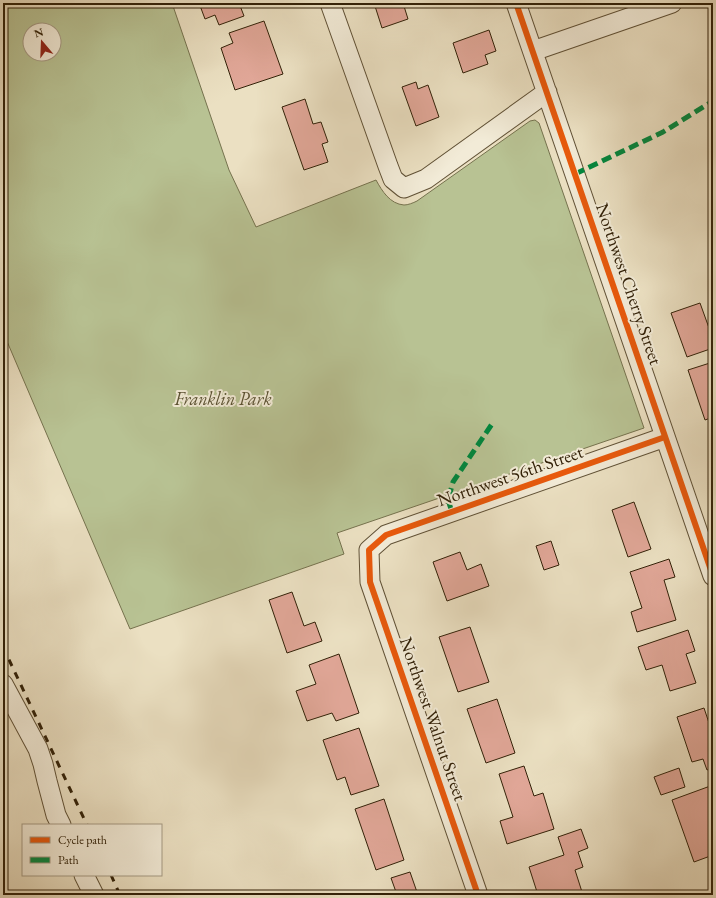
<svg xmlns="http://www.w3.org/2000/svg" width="716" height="898" font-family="'EB Garamond',serif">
<rect width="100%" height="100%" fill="#ebe0c2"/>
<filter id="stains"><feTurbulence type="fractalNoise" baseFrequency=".005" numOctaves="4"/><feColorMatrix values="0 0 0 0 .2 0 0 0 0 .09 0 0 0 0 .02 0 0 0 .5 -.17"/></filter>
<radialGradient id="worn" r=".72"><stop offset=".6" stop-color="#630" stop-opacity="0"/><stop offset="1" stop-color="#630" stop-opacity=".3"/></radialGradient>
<path fill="#b8c293" stroke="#75724e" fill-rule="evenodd" d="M 3,3 L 172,3 L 229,170 L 256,227 L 376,180 C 382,191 390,204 404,205 C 408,205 413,203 417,201 L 530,121 L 535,120 L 539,123 L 644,428 L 337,533 L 344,554 L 130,629 L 3,332 ZM 30,30 L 54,30 L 54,54 L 30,54 Z"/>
<path fill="#e1a798" stroke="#322108" d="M 199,3 L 228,3 L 229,7 L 239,3 L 244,16 L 219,25 L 215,15 L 205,19 Z
M 374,3 L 403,3 L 408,19 L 382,28 Z
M 264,21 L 283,74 L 235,90 L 221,48 L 233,43 L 229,33 Z
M 489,30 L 496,51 L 485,55 L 488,64 L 463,73 L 453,43 Z
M 416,82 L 418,89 L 428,85 L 439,117 L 416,126 L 402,87 Z
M 305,99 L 313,124 L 321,122 L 328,142 L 322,144 L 328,162 L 304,170 L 282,107 Z
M 700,303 L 713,339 L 713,348 L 687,357 L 671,313 Z
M 713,362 L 713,417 L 705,420 L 688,370 Z
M 634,502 L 651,549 L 628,557 L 612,510 Z
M 551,541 L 559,565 L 544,570 L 536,546 Z
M 460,552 L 467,570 L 481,564 L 489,586 L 447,601 L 433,562 Z
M 669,559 L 675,577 L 664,580 L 676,620 L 637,632 L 631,612 L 642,608 L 630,572 Z
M 292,592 L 304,626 L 315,622 L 322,641 L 287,653 L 269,600 Z
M 470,627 L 489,682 L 458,692 L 439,637 Z
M 688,630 L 695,651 L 686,654 L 696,683 L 670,691 L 662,665 L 646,670 L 638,647 Z
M 339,654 L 359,713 L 336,721 L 332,713 L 307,721 L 296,691 L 316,684 L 309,665 Z
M 497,699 L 515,753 L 486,763 L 467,709 Z
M 704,708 L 713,735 L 713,768 L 707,770 L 703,759 L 692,762 L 677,717 Z
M 359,728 L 379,786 L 351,795 L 345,777 L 337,780 L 323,740 Z
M 524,766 L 534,796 L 543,793 L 554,829 L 507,844 L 500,821 L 513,817 L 499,774 Z
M 679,768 L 685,787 L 661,795 L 654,777 Z
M 713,785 L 713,855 L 694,862 L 672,800 Z
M 384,799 L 404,860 L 376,870 L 355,809 Z
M 581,829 L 588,848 L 578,852 L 583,867 L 575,870 L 583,895 L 538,895 L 529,867 L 564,855 L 558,837 Z
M 410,872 L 418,895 L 388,895 L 396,892 L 391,878 Z"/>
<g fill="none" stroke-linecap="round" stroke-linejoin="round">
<g stroke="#605136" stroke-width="21">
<path id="minor" d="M 330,3 L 388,166 L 393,179 L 404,188 L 426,179 L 547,92
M 516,3 L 713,576
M 533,51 L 672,3
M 3,684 L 38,749 L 43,764 L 47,781 L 56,815 L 61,825
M 84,875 L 94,895
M 478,895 L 370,582 L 369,550 L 386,535 L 665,437"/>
</g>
<use href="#minor" stroke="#f2ebd7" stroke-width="19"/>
<path stroke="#322108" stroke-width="3" stroke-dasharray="7 7" stroke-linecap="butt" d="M 3,647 L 87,825
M 111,875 L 120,895"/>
<path stroke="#00873e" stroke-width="5" stroke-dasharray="10 5" stroke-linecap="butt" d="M 575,174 L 663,132 L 713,101
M 452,512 L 448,500 L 453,482 L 494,421"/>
<g stroke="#f2ebd7" stroke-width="8">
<path id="cycleway" d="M 516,3 L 713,576
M 478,895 L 370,582 L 369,550 L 386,535 L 665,437"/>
</g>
<use href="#cycleway" stroke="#e8590c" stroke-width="6"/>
</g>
<g text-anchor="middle" stroke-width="4" stroke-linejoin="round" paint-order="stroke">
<g font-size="18" fill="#322108" stroke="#f2ebd7">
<text transform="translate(629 284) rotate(71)" y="6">Northwest Cherry Street</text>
<text transform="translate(510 476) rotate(-19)" y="6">Northwest 56th Street</text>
<text transform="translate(433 719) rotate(71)" y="6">Northwest Walnut Street</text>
</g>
<g font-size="18" font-style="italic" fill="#5a5132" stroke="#f2ebd7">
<text x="223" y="405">Franklin Park</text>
</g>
</g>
<rect width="716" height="898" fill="none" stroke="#ebe0c2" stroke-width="16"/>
<rect x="4" y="4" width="708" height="890" fill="none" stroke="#322108" stroke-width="2"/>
<rect x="8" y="8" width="700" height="882" fill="none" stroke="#322108"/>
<rect x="22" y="824" width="140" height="52" fill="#f2ebd7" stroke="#a59a84"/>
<rect x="30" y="837" width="20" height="6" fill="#e8590c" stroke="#a59a84"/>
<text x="58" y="844" font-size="12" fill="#322108">Cycle path</text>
<rect x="30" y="857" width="20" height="6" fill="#00873e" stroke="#a59a84"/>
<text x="58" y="864" font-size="12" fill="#322108">Path</text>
<g transform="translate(42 42) rotate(341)"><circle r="19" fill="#f2ebd7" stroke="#a59a84"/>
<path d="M0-3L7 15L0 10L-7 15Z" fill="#8f2418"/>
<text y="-6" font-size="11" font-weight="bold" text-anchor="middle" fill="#322108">N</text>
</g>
<rect width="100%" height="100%" filter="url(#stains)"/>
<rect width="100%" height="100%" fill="url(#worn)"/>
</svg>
